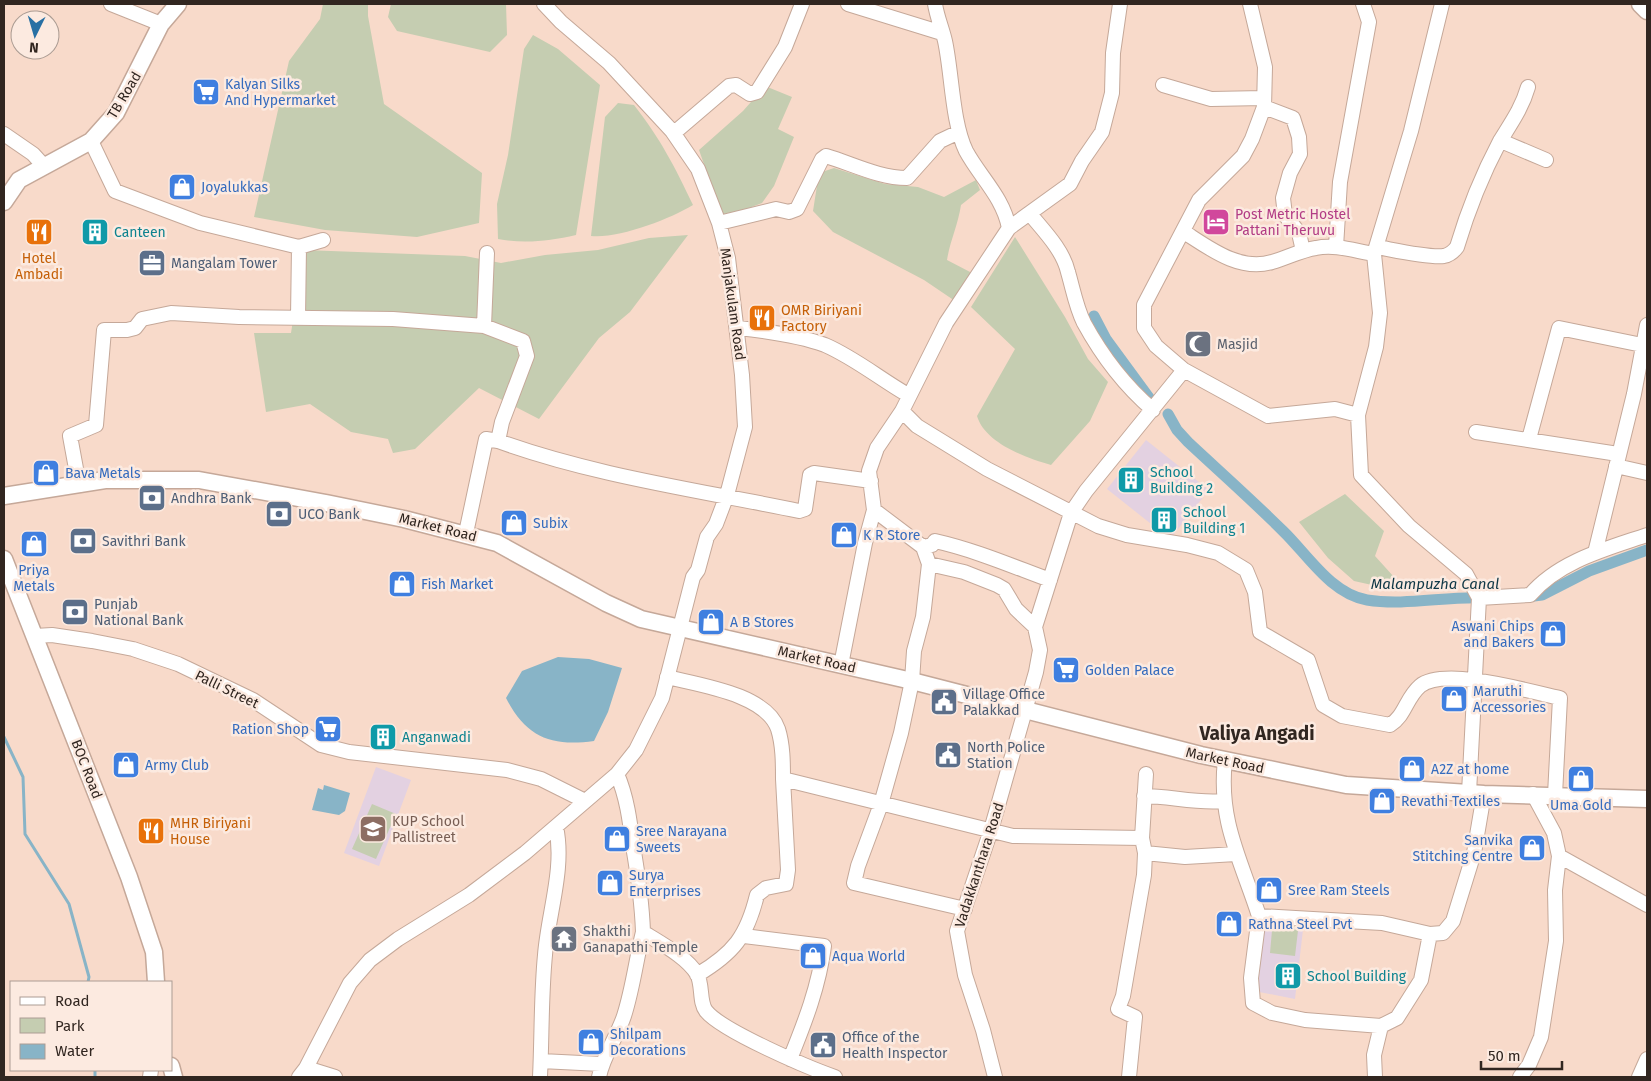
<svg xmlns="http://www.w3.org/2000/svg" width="1651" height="1081" font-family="'Fira Sans',sans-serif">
<rect width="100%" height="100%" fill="#f8daca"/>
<path fill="#e3d1e1" d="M 1146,440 L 1209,490 L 1170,539 L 1107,489 Z
M 376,767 L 411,780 L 379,866 L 344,853 Z
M 1263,918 L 1304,921 L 1295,999 L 1254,991 Z"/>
<path fill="#c5cdb1" d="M 323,4 L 368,4 L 368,16 L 384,104 L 482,173 L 479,223 L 417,237 L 325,230 L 254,217 L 289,61 L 320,19 Z
M 391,4 L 506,4 L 507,35 L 490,52 L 397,31 L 388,17 Z
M 533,35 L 558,49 L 600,85 L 576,235 C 549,241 525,244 498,239 L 497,204 L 508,155 L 524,49 Z
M 765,86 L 792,97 L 778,129 L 794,137 L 774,186 L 762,203 L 723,218 L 699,150 L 743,111 Z
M 618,103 L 634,105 C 660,138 675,167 693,205 C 670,219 618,239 591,236 L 605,117 Z
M 834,168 L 885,184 L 918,187 L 944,197 L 976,180 L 980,190 L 961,205 C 958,225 950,241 947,260 L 972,273 L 955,301 L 924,280 L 833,232 L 813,211 L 819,173 Z
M 688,235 L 630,312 L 599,338 L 539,419 L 479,388 L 415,449 L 393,453 L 388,439 L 351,432 L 310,404 L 266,412 L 254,333 L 291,333 L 304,250 L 465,256 L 501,263 L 545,255 L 598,250 L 649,238 Z
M 1015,237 L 1065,317 L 1088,359 L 1108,382 L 1090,421 L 1051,465 C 1026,458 985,443 977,416 L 1015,349 L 971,307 Z
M 1345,494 L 1384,531 L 1375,556 L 1394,577 L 1381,587 L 1354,581 L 1328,558 L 1299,522 Z
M 372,804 L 396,814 L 376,859 L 352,849 Z
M 1273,919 L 1299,922 L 1295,956 L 1270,953 Z"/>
<path fill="#88b4c7" d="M 558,657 L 589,659 L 622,668 L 608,712 L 594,741 C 551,747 526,737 506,698 L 522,671 Z
M 324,785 L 350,793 L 345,811 L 339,815 L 312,810 L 318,788 L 323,790 Z"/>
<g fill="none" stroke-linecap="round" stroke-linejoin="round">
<path stroke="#88b4c7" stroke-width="3" d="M 4,737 L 23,777 L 25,834 L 69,904 L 89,977 L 88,982
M 95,1077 L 95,1070"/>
<path stroke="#88b4c7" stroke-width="11" d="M 1094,316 L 1106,339 L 1150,399
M 1168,414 L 1177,430 L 1188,442 C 1219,471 1252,500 1283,531 C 1307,554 1331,594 1367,600 C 1406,606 1446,596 1485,598
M 1526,597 L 1542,595 L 1589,571 L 1647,550"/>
<g stroke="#c5a899" stroke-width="16">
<path id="minor" d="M 111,4 L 161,24
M 848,4 L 942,33
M 935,4 C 937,17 942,28 945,41 C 952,73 952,122 966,151 C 980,177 1003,197 1009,228 L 1070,184 L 1082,161 L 1102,132 L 1112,93 L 1113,53 L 1120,4
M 1250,4 L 1265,67 L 1264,107 L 1252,139 L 1243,156 L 1199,200 L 1144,305 L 1144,328 L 1156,346 L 1184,370 L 1268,416 L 1335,409 L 1358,415 L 1376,347 L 1380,313 L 1374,254 L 1411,131 L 1442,4
M 1163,85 L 1211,99 L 1264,98
M 1264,107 L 1293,118 L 1299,137 L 1300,154 L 1290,173 L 1283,198 L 1285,215 L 1299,233 L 1303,251
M 674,133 L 729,86 L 736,85 L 750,94 L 757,92 L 785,47 L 802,4
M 4,134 L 33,154 L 43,165
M 91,141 L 115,191 L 200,223 L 299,247 L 323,240
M 1501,141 L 1546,160
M 1030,214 C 1044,231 1063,250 1068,272 C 1073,289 1076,307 1084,323 C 1102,356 1125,386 1153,410
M 719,223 L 776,209 L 789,212 L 797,209 L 822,159 L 826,156 C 853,164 879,178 907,178 L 940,141 L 959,132
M 1184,232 C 1209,248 1240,272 1272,262 C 1287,258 1301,250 1316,248 C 1335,244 1355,251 1374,254
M 1336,247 L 1340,182 L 1369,22 L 1363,4
M 1377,247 C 1394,250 1428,258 1444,256 C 1449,255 1454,251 1457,247 C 1468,210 1482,175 1500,141 C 1511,123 1522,108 1528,87
M 298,318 L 299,247
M 484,326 L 487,253
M 738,328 C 766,331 798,335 825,345 C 855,358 880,379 908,395
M 902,411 L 917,426 L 987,469 L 1098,526 L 1127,535 L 1187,545 L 1218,553 L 1246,570 L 1255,592 L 1260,632 L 1308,660 L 1323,705 L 1342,716 L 1390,725 C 1405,716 1406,698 1420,686 C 1444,666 1531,692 1560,698 L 1555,795
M 1358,415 L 1361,475 L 1409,526 L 1466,574 L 1479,598
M 1476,432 L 1618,454
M 1529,439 L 1559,328 L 1647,346
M 498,441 C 595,476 698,490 799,511 L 805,509 L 810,475 L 814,473 L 871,481
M 1616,466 L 1647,473
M 79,485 L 70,436 L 96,425 L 104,330 L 127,330 L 135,328 L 142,319 L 171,313 L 239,317 L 393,319 L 484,326 L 523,341 L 527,356 L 502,422 L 498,441 L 486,439 L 466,533
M 874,510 L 923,547 L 929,564 L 923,617 L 914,651 L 912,681 L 901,733 L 881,804 L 858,866 L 854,883 L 965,909
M 923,547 L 932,545 L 935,541 C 975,550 1012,566 1050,580
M 1595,553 L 1634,394 L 1647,325
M 929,564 L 964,572 L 997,585 L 1004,589 L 1016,609 L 1035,627
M 35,636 L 52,635 L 92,641 L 133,649 L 178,664 L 253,700 L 321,745 L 349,752 L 507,770 L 541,779 L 585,801
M 841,665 L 865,543 L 874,510 L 869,471 L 877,448 L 902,411 L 946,323 L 1009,228
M 667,677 C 699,685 766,694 778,729 C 783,745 783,763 783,779 L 1013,836 L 1142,838 L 1145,853 L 1185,857 L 1236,854
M 1225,760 C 1218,821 1241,860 1259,916 L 1382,923 L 1430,934 L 1443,933 L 1453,921 L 1474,853 L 1484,794
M 617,774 C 627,797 630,822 633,846 C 638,875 642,903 643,932 C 660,943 687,957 697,974 C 703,985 699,1002 706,1011 C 722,1031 809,1068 835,1077
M 1469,793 L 1479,598 L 1530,595 C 1559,561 1606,549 1647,535
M 1144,796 C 1170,796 1197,804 1224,801
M 1142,838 L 1146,774
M 1559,856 L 1647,905
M 1259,916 L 1251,978 L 1253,1003 L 1272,1013 L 1305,1020 L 1381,1026 L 1397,1018 L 1421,980 L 1430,934
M 744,936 L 824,946 C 819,986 805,1022 790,1059
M 697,975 C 734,953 747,936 757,895 L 766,888 L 786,884 L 788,870 L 783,779
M 541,1061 L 601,1064
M 306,1068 L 335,1077
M 150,1077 L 151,1070
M 299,1077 L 306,1068 L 350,983 L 370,960 L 398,939 L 469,895 L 525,853 L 617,774 L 636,750 L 662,698 L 693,577 L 698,570 L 707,537 L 716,524 L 727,495 L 745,427 L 742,375 L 728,258 L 719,223 L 698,169 L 672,131 L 609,63 L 561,22 L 544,4
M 540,1077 C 542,1037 541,996 545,955 C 548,914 565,868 556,827
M 599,1077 C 603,1056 617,1037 624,1016 C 633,988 636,960 643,932
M 995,1077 L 983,1030 L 965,975 L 957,931 L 991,830 L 1036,672 L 1040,650 L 1035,627 L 1071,513 L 1086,491 L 1184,370
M 1129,1077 L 1135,1017 L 1118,1009 L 1123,996 L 1144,875 L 1145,853
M 1375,1077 L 1374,1055 L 1381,1026
M 1520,1077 L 1529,1065 L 1541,1037 L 1556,941 L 1555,890 L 1559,856 L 1554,833 L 1533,794
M 1639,1077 L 1647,1059"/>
</g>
<g stroke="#c5a899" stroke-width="19">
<path id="major" d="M 1640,4 L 1647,11
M 4,202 L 19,180 L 91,141 L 116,113 L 161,24 L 178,4
M 4,496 L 105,480 L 199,480 L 326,503 L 404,519 L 497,543 L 606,603 L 641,619 L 912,681 L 1201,755 L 1346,785 L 1484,794 L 1647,799
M 4,559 L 129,877 L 154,952 L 156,982
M 171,1066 L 174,1077"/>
</g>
<use href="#minor" stroke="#fff" stroke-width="14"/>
<use href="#major" stroke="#fff" stroke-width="16"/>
</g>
<defs>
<g id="supermarket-square" transform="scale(1.4375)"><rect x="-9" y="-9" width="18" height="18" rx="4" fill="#3f7fe0" stroke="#fceae0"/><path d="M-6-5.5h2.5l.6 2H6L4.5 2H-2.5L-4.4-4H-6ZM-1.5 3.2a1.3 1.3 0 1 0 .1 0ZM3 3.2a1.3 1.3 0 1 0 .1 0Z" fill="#fff"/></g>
<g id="shop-square" transform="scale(1.4375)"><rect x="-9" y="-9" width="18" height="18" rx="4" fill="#3f7fe0" stroke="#fceae0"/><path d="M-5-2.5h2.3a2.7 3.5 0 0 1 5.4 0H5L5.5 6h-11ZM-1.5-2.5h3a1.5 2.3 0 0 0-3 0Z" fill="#fff"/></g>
<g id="hotel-square" transform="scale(1.4375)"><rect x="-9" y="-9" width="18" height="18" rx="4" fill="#d1479c" stroke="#fceae0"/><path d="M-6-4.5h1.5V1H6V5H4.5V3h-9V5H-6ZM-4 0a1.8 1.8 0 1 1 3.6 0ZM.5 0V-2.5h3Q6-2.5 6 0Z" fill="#fff"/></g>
<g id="restaurant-square" transform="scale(1.4375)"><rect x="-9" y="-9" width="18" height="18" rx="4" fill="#e8710a" stroke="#fceae0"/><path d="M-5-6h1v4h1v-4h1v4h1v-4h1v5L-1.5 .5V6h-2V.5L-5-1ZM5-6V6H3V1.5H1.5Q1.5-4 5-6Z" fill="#fff"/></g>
<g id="building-square" transform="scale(1.4375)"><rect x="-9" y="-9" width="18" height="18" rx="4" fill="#0f9aa8" stroke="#fceae0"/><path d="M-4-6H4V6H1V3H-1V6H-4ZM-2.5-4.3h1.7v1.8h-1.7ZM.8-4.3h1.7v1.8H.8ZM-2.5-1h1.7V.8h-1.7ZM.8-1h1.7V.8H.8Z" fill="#fff"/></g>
<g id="office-square" transform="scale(1.4375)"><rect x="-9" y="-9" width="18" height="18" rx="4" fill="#5c6f8a" stroke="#fceae0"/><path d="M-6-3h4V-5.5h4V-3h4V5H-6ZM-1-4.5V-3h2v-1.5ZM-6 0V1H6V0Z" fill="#fff"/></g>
<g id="mosque-square" transform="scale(1.4375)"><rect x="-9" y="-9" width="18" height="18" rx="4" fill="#6b7280" stroke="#fceae0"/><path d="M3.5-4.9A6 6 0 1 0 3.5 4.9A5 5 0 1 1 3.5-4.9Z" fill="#fff"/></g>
<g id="bank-square" transform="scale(1.4375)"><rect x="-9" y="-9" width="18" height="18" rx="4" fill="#5c6f8a" stroke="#fceae0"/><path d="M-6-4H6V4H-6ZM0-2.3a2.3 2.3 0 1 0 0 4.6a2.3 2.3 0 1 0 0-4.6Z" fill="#fff"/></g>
<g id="civic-square" transform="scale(1.4375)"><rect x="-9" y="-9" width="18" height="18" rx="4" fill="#5c6f8a" stroke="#fceae0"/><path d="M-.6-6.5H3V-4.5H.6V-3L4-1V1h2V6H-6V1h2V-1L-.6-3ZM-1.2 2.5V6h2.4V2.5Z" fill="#fff"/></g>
<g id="school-square" transform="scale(1.4375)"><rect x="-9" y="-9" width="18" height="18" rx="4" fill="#8d6e63" stroke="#fceae0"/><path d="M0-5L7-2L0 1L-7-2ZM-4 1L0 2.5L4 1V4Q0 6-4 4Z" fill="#fff"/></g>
<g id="temple-square" transform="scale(1.4375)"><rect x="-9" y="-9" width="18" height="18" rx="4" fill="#6b7280" stroke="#fceae0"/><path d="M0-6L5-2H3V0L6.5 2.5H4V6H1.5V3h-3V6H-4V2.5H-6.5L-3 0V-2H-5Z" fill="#fff"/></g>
</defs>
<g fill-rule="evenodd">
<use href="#supermarket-square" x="206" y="92"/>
<use href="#shop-square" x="182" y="187"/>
<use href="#hotel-square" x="1216" y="222"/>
<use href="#restaurant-square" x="39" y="232"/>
<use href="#building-square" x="95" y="232"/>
<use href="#office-square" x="152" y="263"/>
<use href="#restaurant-square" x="762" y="318"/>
<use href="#mosque-square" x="1198" y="344"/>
<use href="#shop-square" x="46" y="473"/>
<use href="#building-square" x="1131" y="480"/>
<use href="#bank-square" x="152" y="498"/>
<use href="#bank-square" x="279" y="514"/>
<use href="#building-square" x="1164" y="520"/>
<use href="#shop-square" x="514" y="523"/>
<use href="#shop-square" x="844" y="535"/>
<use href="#bank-square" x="83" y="541"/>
<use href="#shop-square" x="34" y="544"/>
<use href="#shop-square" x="402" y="584"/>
<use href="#bank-square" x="75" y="612"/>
<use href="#shop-square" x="711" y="622"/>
<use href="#shop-square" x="1553" y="634"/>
<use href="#supermarket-square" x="1066" y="670"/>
<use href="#shop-square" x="1454" y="699"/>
<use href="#civic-square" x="944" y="702"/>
<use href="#supermarket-square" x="328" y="729"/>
<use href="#building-square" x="383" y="737"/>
<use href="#civic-square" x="948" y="755"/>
<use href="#shop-square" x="126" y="765"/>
<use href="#shop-square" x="1412" y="769"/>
<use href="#shop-square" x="1581" y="779"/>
<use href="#shop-square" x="1382" y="801"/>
<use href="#school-square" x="373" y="829"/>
<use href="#restaurant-square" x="151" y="831"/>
<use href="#shop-square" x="617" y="839"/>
<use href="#shop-square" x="1532" y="848"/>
<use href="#shop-square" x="610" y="883"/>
<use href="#shop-square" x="1269" y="890"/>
<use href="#shop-square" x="1229" y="924"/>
<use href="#temple-square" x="564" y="939"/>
<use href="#shop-square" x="813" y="956"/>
<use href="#building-square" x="1288" y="976"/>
<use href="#shop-square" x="591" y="1042"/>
<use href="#civic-square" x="823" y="1045"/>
</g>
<g text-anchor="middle" stroke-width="5" stroke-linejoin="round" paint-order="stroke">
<g font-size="14" fill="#366cbe" stroke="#fceae0" text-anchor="start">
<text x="225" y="89">Kalyan Silks<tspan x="225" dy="16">And Hypermarket</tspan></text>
<text x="201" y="192">Joyalukkas</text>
<text x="65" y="478">Bava Metals</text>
<text x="533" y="528">Subix</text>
<text x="863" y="540">K R Store</text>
<text x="34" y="575" text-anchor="middle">Priya<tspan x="34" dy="16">Metals</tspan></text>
<text x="421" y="589">Fish Market</text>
<text x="730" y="627">A B Stores</text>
<text x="1534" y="631" text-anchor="end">Aswani Chips<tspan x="1534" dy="16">and Bakers</tspan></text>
<text x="1085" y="675">Golden Palace</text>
<text x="1473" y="696">Maruthi<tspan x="1473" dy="16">Accessories</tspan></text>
<text x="309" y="734" text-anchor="end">Ration Shop</text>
<text x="145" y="770">Army Club</text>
<text x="1431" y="774">A2Z at home</text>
<text x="1401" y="806">Revathi Textiles</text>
<text x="1581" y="810" text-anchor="middle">Uma Gold</text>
<text x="636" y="836">Sree Narayana<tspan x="636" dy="16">Sweets</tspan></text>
<text x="1513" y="845" text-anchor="end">Sanvika<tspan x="1513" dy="16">Stitching Centre</tspan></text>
<text x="629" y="880">Surya<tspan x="629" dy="16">Enterprises</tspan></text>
<text x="1288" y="895">Sree Ram Steels</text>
<text x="1248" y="929">Rathna Steel Pvt</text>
<text x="832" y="961">Aqua World</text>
<text x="610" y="1039">Shilpam<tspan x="610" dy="16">Decorations</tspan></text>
</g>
<g font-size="14" fill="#312620" stroke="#fceae0">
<text transform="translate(124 95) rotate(-59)" y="5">TB Road</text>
<text transform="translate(733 304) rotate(82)" y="5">Manjakulam Road</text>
<text transform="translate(438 527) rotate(14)" y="5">Market Road</text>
<text transform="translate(817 659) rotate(13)" y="5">Market Road</text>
<text transform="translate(227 689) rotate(26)" y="5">Palli Street</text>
<text transform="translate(1225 760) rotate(12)" y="5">Market Road</text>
<text transform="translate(87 769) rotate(69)" y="5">BOC Road</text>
<text transform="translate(979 865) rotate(-72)" y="5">Vadakkanthara Road</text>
</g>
<g font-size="14" fill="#b23c85" stroke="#fceae0" text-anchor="start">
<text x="1235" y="219">Post Metric Hostel<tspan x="1235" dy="16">Pattani Theruvu</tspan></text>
</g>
<g font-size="14" fill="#0d838f" stroke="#fceae0" text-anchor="start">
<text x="114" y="237">Canteen</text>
<text x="1150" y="477">School<tspan x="1150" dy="16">Building 2</tspan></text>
<text x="1183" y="517">School<tspan x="1183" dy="16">Building 1</tspan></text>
<text x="402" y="742">Anganwadi</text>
<text x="1307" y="981">School Building</text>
</g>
<g font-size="14" fill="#c56008" stroke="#fceae0" text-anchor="start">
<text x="39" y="263" text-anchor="middle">Hotel<tspan x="39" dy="16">Ambadi</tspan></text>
<text x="781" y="315">OMR Biriyani<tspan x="781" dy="16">Factory</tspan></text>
<text x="170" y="828">MHR Biriyani<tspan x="170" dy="16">House</tspan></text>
</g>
<g font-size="14" fill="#4e5e75" stroke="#fceae0" text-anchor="start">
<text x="171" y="268">Mangalam Tower</text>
<text x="171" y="503">Andhra Bank</text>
<text x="298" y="519">UCO Bank</text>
<text x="102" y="546">Savithri Bank</text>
<text x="94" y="609">Punjab<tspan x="94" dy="16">National Bank</tspan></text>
<text x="963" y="699">Village Office<tspan x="963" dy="16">Palakkad</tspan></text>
<text x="967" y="752">North Police<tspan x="967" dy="16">Station</tspan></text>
<text x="842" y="1042">Office of the<tspan x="842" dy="16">Health Inspector</tspan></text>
</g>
<g font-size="14" fill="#5b616d" stroke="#fceae0" text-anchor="start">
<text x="1217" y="349">Masjid</text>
<text x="583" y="936">Shakthi<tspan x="583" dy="16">Ganapathi Temple</tspan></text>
</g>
<g font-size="14" fill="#785e54" stroke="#fceae0" text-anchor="start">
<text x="392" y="826">KUP School<tspan x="392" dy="16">Pallistreet</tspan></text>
</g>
<g font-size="15" font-style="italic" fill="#0f3746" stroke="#fceae0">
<text x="1435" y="589">Malampuzha Canal</text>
</g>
<g font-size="19" font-weight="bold" fill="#312620" stroke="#fceae0">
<text x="1257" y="740">Valiya Angadi</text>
</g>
</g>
<rect width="1651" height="1081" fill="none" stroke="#312620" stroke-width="10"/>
<rect x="10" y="981" width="162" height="90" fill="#fceae0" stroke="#ab9c93"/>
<rect x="20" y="997" width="25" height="8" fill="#ffffff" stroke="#ab9c93"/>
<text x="55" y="1006" font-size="15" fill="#312620">Road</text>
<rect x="20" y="1018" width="25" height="15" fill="#c5cdb1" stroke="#ab9c93"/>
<text x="55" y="1031" font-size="15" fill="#312620">Park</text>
<rect x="20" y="1044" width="25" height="15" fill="#88b4c7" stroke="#ab9c93"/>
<text x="55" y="1056" font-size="15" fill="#312620">Water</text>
<g transform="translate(35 35) rotate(185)"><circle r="24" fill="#fceae0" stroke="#ab9c93"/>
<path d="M0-4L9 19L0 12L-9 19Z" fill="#2870a4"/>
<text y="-8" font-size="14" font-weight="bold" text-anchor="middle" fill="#312620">N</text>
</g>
<path d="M1481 1061v8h81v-8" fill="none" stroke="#312620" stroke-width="2.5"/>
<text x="1488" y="1061" font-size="15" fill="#312620" stroke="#fceae0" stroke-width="4" paint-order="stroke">50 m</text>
</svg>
